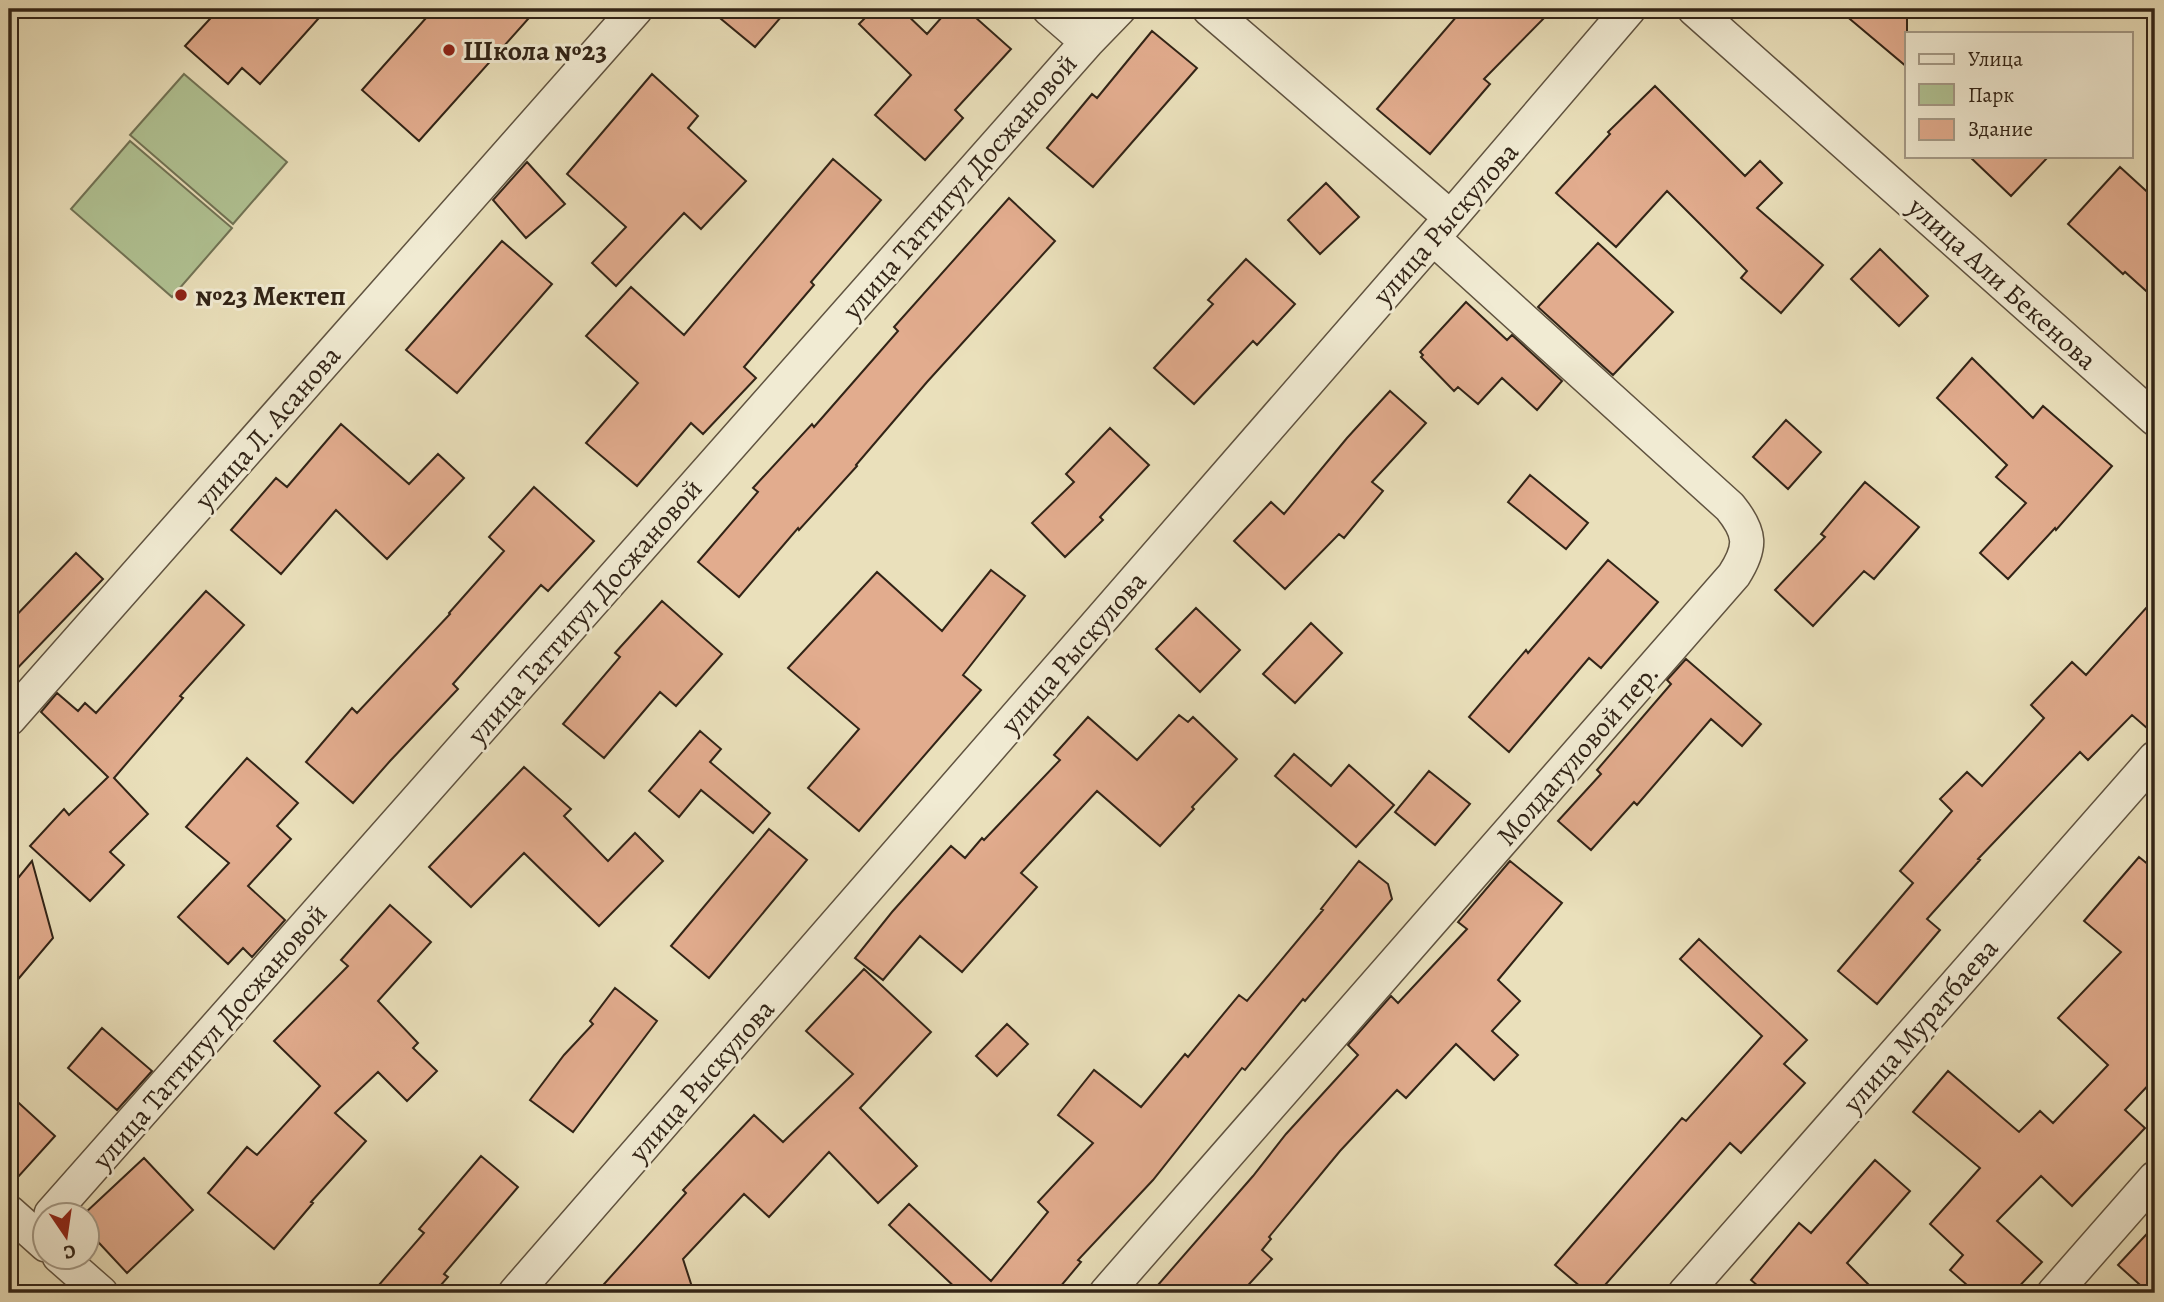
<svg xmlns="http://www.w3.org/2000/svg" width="2164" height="1302" font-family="Alegreya,serif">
<rect width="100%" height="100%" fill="#eae0bb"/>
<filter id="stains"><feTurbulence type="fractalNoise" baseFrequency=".00286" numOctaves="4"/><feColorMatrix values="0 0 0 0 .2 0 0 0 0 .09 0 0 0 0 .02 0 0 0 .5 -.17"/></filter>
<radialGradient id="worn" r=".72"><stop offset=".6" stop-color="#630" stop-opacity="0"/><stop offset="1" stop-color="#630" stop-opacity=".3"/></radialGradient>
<path fill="#b1c394" stroke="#727456" stroke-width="2" d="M 184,74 L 287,162 L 233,224 L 130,135 Z
M 130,141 L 232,228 L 172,297 L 71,209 Z"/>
<path fill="#e2ac8e" stroke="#322417" stroke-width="2" d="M 219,9 L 327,9 L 260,84 L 242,68 L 228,84 L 185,46 Z
M 434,9 L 537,9 L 419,141 L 362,90 Z
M 709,9 L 788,9 L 755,47 Z
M 874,9 L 901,9 L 927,34 L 949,9 L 966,9 L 1011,49 L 955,110 L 963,118 L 925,160 L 875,115 L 911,75 L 859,24 Z
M 1463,9 L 1553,9 L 1484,79 L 1490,84 L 1430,154 L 1377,109 Z
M 1838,9 L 1907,9 L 1907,67 Z
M 1152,31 L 1197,68 L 1093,187 L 1047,148 L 1092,94 L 1097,98 Z
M 652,74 L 698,116 L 688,128 L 746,181 L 701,229 L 684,213 L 616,286 L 592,263 L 626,227 L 567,174 Z
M 1655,86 L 1745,176 L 1760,161 L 1782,183 L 1757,208 L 1823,265 L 1781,313 L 1741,278 L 1747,271 L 1667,191 L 1616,247 L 1556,193 L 1610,134 L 1608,132 Z
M 1969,156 L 2049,156 L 2011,196 Z
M 833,159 L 881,200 L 811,282 L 814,285 L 744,367 L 756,378 L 703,434 L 691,423 L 637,486 L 586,443 L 638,383 L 586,336 L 631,287 L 684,335 Z
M 527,162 L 565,204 L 526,238 L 493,200 Z
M 2120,167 L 2155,199 L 2155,299 L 2125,272 L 2123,274 L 2068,224 Z
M 1326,183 L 1359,217 L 1320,254 L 1288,220 Z
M 1009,198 L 1055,241 L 927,382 L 856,465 L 857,466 L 799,530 L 798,528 L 739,597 L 698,562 L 758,492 L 753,488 L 812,424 L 814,427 L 898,331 L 894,327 Z
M 502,241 L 552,284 L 457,393 L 406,350 Z
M 1598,243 L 1673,312 L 1613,375 L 1538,307 Z
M 1880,249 L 1928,296 L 1899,326 L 1851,279 Z
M 1246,259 L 1295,304 L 1257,345 L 1253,341 L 1194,404 L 1154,368 L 1213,304 L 1208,300 Z
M 1466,302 L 1507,340 L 1512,335 L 1562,381 L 1537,410 L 1502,378 L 1478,404 L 1458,387 L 1454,391 L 1421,357 L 1423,355 L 1420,352 Z
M 1972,358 L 2033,418 L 2043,406 L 2112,466 L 2056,530 L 2055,528 L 2008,579 L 1980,553 L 2026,503 L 1996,477 L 2007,465 L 1937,398 Z
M 1390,391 L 1426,423 L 1372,482 L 1383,491 L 1344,538 L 1339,534 L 1285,589 L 1234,541 L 1271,502 L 1284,514 L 1347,438 Z
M 1786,420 L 1821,452 L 1788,489 L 1753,457 Z
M 341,424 L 409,484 L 438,454 L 464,478 L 387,559 L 336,510 L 281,574 L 231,530 L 276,478 L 287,487 Z
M 1110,428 L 1149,465 L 1100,517 L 1103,520 L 1065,557 L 1032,523 L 1074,482 L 1066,474 Z
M 1530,475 L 1588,523 L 1566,549 L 1508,502 Z
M 1865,482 L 1919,527 L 1874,579 L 1864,571 L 1813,626 L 1775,590 L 1825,537 L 1821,534 Z
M 534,487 L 594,541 L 548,591 L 541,585 L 453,684 L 458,689 L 390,761 L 353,803 L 306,762 L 352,708 L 357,713 L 450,614 L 449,613 L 504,551 L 489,537 Z
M 76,553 L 103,579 L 9,677 L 9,623 Z
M 1608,560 L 1658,602 L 1601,668 L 1589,658 L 1509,752 L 1469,717 L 1526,650 L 1528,653 Z
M 991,570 L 1025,596 L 963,675 L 981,690 L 859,831 L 808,788 L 859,729 L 788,668 L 877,572 L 942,631 Z
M 206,591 L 244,625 L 180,696 L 183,698 L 114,778 L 148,814 L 110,852 L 124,865 L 90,901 L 30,846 L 64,809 L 69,815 L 108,777 L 41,712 L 57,693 L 78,711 L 85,703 L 96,713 Z
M 2155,598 L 2155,735 L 2132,715 L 2088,760 L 2080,752 L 1978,859 L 1980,860 L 1927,919 L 1940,930 L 1877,1004 L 1838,971 L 1913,883 L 1900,871 L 1952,811 L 1940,799 L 1967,772 L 1982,786 L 2044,718 L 2031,705 L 2072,662 L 2086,675 Z
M 662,601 L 722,654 L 676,706 L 660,692 L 604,758 L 563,724 L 620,657 L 615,653 Z
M 1196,608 L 1240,650 L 1200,692 L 1156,649 Z
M 1311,623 L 1342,653 L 1295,703 L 1263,674 Z
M 1686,659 L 1761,724 L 1742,746 L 1711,719 L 1637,805 L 1634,802 L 1591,850 L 1558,821 L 1601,774 L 1597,770 L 1671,684 L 1667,680 Z
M 1179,715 L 1188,722 L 1193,717 L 1237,759 L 1192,807 L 1194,809 L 1160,846 L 1097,791 L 1021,873 L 1037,887 L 962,972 L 920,936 L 883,980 L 855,958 L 892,912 L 951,846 L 965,858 L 982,838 L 984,840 L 1060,760 L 1054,755 L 1088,717 L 1137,760 Z
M 700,731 L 721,749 L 710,762 L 770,813 L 753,833 L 701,790 L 679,817 L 649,791 Z
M 1294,754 L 1331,786 L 1349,765 L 1394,805 L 1356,847 L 1275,776 Z
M 247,758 L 298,803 L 277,826 L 291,839 L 248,886 L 285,920 L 252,957 L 243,948 L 228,964 L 178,917 L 229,863 L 186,827 Z
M 524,767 L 571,809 L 564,816 L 608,861 L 635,833 L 663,861 L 599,926 L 524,853 L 471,907 L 429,867 Z
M 1429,771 L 1470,804 L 1435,845 L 1395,812 Z
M 769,829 L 807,860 L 709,978 L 671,946 Z
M 2139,857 L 2155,870 L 2155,1078 L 2125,1110 L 2145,1128 L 2072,1206 L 2041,1176 L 1997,1221 L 2042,1262 L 2013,1293 L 1976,1293 L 1950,1270 L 1963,1255 L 1930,1224 L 1980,1168 L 1913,1112 L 1948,1071 L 2019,1132 L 2040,1111 L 2053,1123 L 2108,1065 L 2058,1018 L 2121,952 L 2084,921 Z
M 32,861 L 53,938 L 9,990 L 9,889 Z
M 1359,861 L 1388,884 L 1392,899 L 1305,1001 L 1303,999 L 1245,1070 L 1242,1068 L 1153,1180 L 1078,1260 L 1081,1262 L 1055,1293 L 961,1293 L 889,1225 L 909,1204 L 991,1281 L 1048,1212 L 1038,1202 L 1093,1143 L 1058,1115 L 1094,1070 L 1141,1107 L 1185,1054 L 1188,1057 L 1239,995 L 1247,1001 L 1323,910 L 1321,909 Z
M 1510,861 L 1562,903 L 1498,980 L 1520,1001 L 1492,1031 L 1518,1055 L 1494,1080 L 1456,1044 L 1406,1098 L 1397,1090 L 1340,1151 L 1269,1237 L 1271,1239 L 1262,1250 L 1272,1259 L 1241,1293 L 1151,1293 L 1253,1176 L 1286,1134 L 1358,1055 L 1348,1045 L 1391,996 L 1398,1003 L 1467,929 L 1458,922 Z
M 390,905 L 431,942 L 378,1001 L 418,1043 L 413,1048 L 437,1071 L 407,1101 L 378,1072 L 335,1113 L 366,1141 L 311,1202 L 313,1203 L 274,1249 L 208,1193 L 247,1147 L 257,1155 L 320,1086 L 274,1041 L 348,966 L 341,960 Z
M 1699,939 L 1807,1040 L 1784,1064 L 1805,1083 L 1741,1153 L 1730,1143 L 1598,1293 L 1588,1293 L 1555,1265 L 1682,1118 L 1686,1121 L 1762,1036 L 1680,959 Z
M 864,969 L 931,1032 L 860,1108 L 917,1166 L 878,1203 L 829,1152 L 769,1217 L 744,1194 L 683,1259 L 694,1293 L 596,1293 L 686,1193 L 683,1190 L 754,1115 L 783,1142 L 853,1074 L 806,1031 Z
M 615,988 L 657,1021 L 573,1132 L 530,1100 L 564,1055 L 593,1024 L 590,1021 Z
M 1007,1024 L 1028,1044 L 997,1076 L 976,1056 Z
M 102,1028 L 152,1071 L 117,1110 L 68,1068 Z
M 9,1094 L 55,1136 L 9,1187 Z
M 481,1156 L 518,1187 L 444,1274 L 448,1277 L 434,1293 L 372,1293 L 424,1233 L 419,1229 Z
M 144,1158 L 193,1210 L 127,1273 L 88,1231 L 88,1214 L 84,1214 Z
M 1875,1160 L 1910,1191 L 1847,1263 L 1877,1293 L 1766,1293 L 1751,1280 L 1799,1223 L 1811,1233 Z
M 2155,1225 L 2155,1293 L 2149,1293 L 2118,1265 Z"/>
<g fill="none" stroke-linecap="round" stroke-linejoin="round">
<g stroke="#605340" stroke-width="36">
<path id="street" d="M 1049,9 L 1087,42
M 1209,9 L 1450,217
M 1694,9 L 2155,419
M 9,719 L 636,9
M 9,1212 L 46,1245
M 51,1214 L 1087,42 L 1119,9
M 59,1256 L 101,1293
M 515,1293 L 1433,238 L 1629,9
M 1106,1293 L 1734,575 C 1752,547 1751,533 1730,507 L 1433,238
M 1685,1293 L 2155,758
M 2054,1293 L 2155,1178"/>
</g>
<use href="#street" stroke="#f1ebd3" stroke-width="33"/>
</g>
<g fill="#8f2418" stroke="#f1ebd3" stroke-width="2.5">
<circle cx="449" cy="50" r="7"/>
<circle cx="181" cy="295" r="7"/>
</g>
<g text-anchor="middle" stroke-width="6" stroke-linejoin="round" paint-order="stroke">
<g font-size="28" font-weight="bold" fill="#322417" stroke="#f1ebd3" text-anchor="start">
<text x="463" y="60">Школа №23</text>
<text x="195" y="305">№23 Мектеп</text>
</g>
<g font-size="28" fill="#322417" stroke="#f1ebd3">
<text transform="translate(959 186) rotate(-49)" y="10">улица Таттигул Досжановой</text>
<text transform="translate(1445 223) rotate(-49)" y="10">улица Рыскулова</text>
<text transform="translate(2003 283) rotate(42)" y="10">улица Али Бекенова</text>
<text transform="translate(267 427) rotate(-49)" y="10">улица Л. Асанова</text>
<text transform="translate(584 611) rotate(-49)" y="10">улица Таттигул Досжановой</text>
<text transform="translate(1073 652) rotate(-49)" y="10">улица Рыскулова</text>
<text transform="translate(1577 754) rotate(-49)" y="10">Молдагуловой пер.</text>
<text transform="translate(1920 1025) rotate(-49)" y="10">улица Муратбаева</text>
<text transform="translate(209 1036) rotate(-49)" y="10">улица Таттигул Досжановой</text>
<text transform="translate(701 1080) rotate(-49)" y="10">улица Рыскулова</text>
</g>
</g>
<rect width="2164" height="1302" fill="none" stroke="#eae0bb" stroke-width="35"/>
<rect x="10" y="10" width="2143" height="1281" fill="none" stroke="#322417" stroke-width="3.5"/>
<rect x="18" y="18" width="2129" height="1267" fill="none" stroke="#322417" stroke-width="2"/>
<rect x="1905" y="32" width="228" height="126" fill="#f1ebd3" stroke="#a59b88" stroke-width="2"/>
<rect x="1919" y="54" width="35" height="10" fill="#f1ebd3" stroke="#a59b88" stroke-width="2"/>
<text x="1968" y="66" font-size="21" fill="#322417">Улица</text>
<rect x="1919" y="84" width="35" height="21" fill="#b1c394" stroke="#a59b88" stroke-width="2"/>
<text x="1968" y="102" font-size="21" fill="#322417">Парк</text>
<rect x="1919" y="119" width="35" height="21" fill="#e2ac8e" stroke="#a59b88" stroke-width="2"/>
<text x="1968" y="136" font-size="21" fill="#322417">Здание</text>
<g transform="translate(66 1236) rotate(167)"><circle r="33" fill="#f1ebd3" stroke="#a59b88" stroke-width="2"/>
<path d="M0-5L12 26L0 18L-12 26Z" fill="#8f2418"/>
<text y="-10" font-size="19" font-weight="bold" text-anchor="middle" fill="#322417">С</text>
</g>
<rect width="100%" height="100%" filter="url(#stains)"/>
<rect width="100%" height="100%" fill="url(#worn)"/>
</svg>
